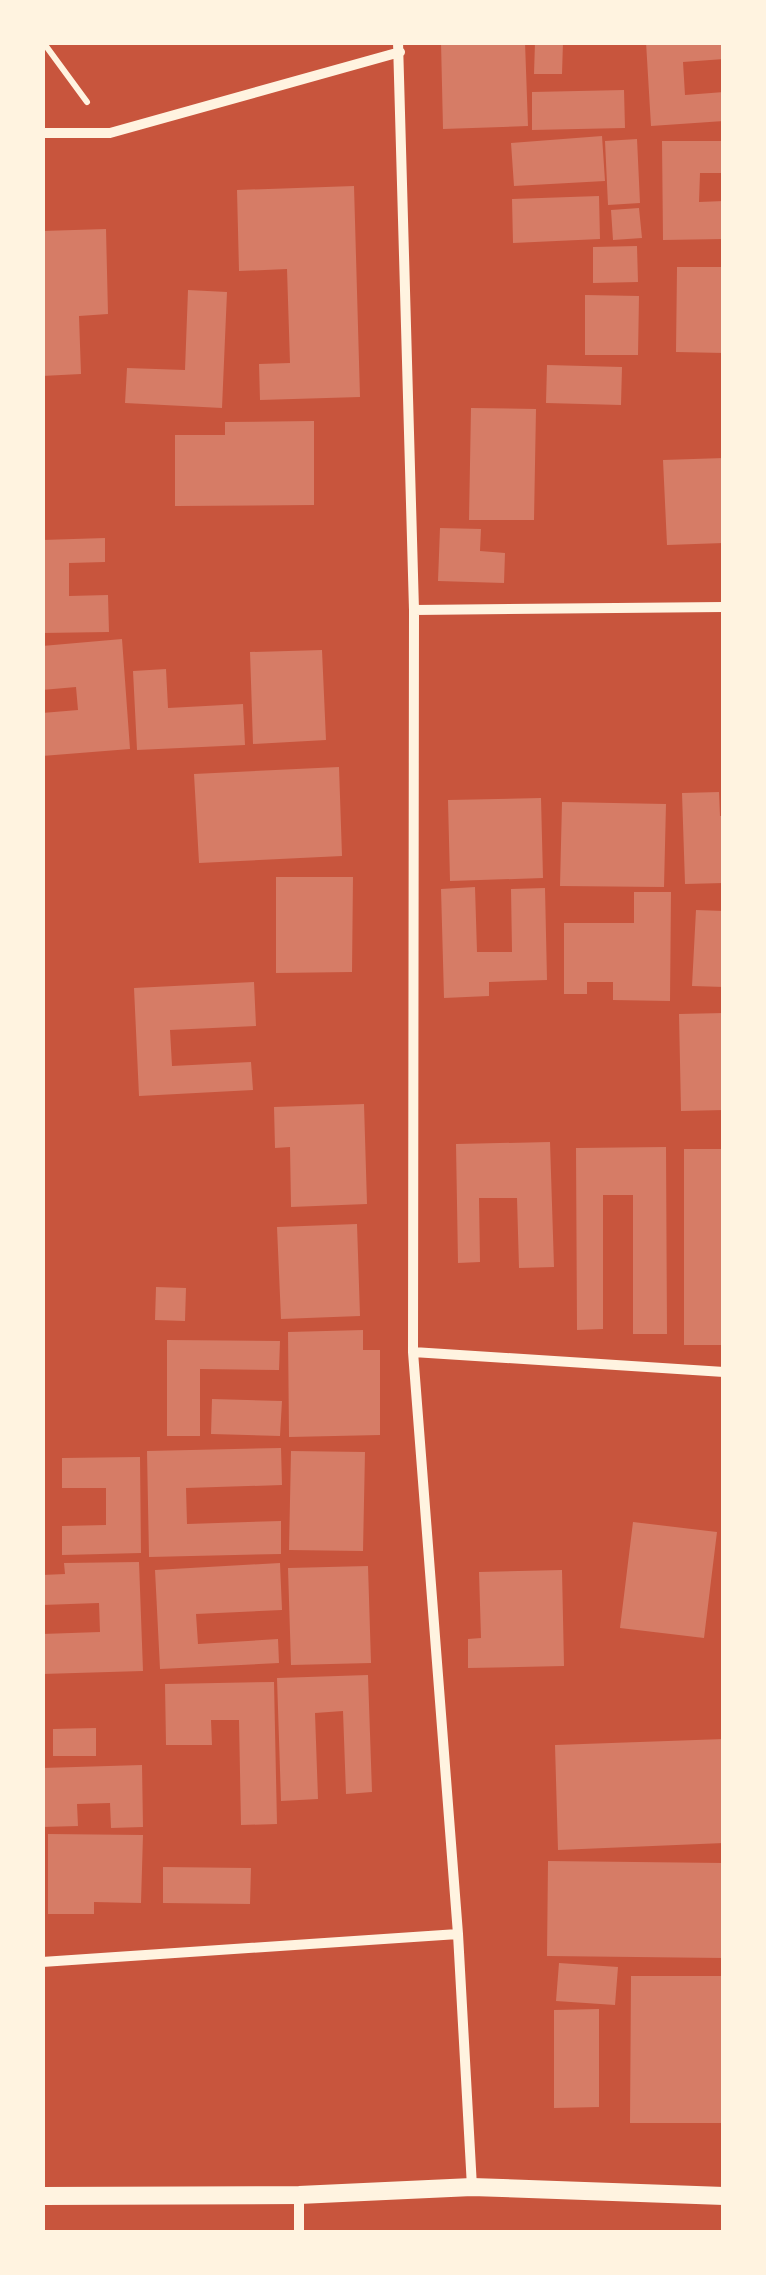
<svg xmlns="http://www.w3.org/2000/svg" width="766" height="2275" font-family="'Titillium Web',sans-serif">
<rect width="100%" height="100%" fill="#c8553d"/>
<path fill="#d67c66" d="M 441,42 L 525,42 L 528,126 L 443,129 Z
M 535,42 L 563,42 L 562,74 L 534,74 Z
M 646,42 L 724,42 L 724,59 L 683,62 L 685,95 L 724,92 L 724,121 L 651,126 Z
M 624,90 L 625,128 L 532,130 L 532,92 Z
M 602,136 L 605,181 L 514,186 L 511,143 Z
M 637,139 L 640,203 L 608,205 L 605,141 Z
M 662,141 L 724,141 L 724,173 L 700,173 L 699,202 L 724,201 L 724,239 L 663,240 Z
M 354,186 L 360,397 L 260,400 L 259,364 L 290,363 L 287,269 L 239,271 L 237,190 Z
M 599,196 L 600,239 L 513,243 L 512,199 Z
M 639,208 L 642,238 L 613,240 L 611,210 Z
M 106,229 L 108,314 L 79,316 L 81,374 L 42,376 L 42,231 Z
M 637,246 L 638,282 L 593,283 L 593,247 Z
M 677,267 L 724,267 L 724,353 L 676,352 Z
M 188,290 L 227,292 L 222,408 L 125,403 L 127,368 L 185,370 Z
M 585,295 L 639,296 L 638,355 L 585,355 Z
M 547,365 L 622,367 L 621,405 L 546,403 Z
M 471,408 L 536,409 L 534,520 L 469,520 Z
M 314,421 L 314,505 L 175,506 L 175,435 L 225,435 L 225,422 Z
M 724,458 L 724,543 L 667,545 L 663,460 Z
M 440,528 L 481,529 L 480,551 L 505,553 L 504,583 L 438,581 Z
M 105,538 L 105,562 L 69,563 L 69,596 L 108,595 L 109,632 L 42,633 L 42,540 Z
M 122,639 L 130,749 L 42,756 L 42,713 L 78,710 L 76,687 L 42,690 L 42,646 Z
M 322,650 L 326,740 L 253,744 L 250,652 Z
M 166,669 L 168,708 L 243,704 L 245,745 L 137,750 L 133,671 Z
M 339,767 L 342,856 L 199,863 L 194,774 Z
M 719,792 L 720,816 L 724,816 L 724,883 L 685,884 L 682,793 Z
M 541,798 L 543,878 L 450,881 L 448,800 Z
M 562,802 L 666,804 L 664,887 L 560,886 Z
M 276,877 L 353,877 L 352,972 L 276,973 Z
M 475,887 L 477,952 L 512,952 L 511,889 L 545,888 L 547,980 L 489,982 L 489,996 L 444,998 L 441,889 Z
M 634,892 L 671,892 L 670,1001 L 613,1000 L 613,982 L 587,982 L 587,994 L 564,994 L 564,923 L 634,923 Z
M 696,910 L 724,911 L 724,987 L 692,986 Z
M 254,982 L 256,1026 L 170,1030 L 172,1066 L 251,1062 L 253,1090 L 139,1096 L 134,988 Z
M 724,1013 L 724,1110 L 681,1111 L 679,1014 Z
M 364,1104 L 367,1204 L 291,1207 L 290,1147 L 275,1148 L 274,1107 Z
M 550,1142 L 554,1267 L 519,1268 L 517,1198 L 479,1198 L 480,1262 L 458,1263 L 456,1144 Z
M 666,1147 L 667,1334 L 633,1334 L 633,1195 L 603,1195 L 603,1329 L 577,1330 L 576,1148 Z
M 684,1149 L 724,1149 L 724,1345 L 684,1345 Z
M 357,1224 L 360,1316 L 281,1319 L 277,1227 Z
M 156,1287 L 186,1288 L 185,1321 L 155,1320 Z
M 363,1330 L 363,1350 L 380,1350 L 380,1435 L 289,1437 L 288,1332 Z
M 167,1340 L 280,1341 L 279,1370 L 200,1369 L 200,1436 L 167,1436 Z
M 212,1399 L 282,1401 L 280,1436 L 211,1434 Z
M 281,1448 L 282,1485 L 186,1488 L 187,1524 L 281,1521 L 281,1554 L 149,1557 L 147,1451 Z
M 291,1451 L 365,1452 L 363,1551 L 289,1550 Z
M 140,1457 L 141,1553 L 62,1555 L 62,1526 L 106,1525 L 106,1488 L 62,1488 L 62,1458 Z
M 633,1522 L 717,1532 L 704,1638 L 620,1628 Z
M 139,1562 L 143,1671 L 42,1674 L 42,1634 L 100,1632 L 99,1603 L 42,1605 L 42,1575 L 65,1574 L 64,1563 Z
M 280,1563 L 282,1610 L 196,1614 L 198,1644 L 278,1639 L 279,1663 L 160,1669 L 155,1570 Z
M 368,1566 L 371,1663 L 291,1665 L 288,1568 Z
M 562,1570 L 564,1666 L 468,1668 L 468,1639 L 481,1638 L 479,1572 Z
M 368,1675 L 372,1792 L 346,1794 L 343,1711 L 315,1713 L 318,1799 L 281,1801 L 277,1678 Z
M 274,1682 L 277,1824 L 241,1825 L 239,1720 L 211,1720 L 212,1745 L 166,1745 L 165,1684 Z
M 96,1728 L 96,1756 L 53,1756 L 53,1729 Z
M 724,1739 L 724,1843 L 558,1850 L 555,1745 Z
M 142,1765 L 143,1827 L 111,1828 L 110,1803 L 77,1804 L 78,1826 L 42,1827 L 42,1768 Z
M 48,1834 L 143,1835 L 141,1903 L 94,1902 L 94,1914 L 48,1914 Z
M 548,1861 L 724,1863 L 724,1958 L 547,1956 Z
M 163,1867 L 251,1868 L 250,1904 L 163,1903 Z
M 559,1963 L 618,1967 L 615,2005 L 556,2001 Z
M 631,1976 L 724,1976 L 724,2123 L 630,2123 Z
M 599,2009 L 599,2107 L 554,2108 L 554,2010 Z"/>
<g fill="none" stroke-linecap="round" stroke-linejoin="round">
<path stroke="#fff3e0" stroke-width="6" d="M 43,42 L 87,102"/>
<path stroke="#fff3e0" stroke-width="10" d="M 398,42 L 414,610 L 413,1352 L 458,1934 L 472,2187
M 42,133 L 110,133 L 400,52
M 414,610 L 724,607
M 413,1352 L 724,1372
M 42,1962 L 458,1934
M 299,2195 L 299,2232"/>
<path stroke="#fff3e0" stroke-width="18" d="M 42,2196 L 299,2195 L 472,2187 L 724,2196"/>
</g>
<rect width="766" height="2275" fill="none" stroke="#fff3e0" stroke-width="90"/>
</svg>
